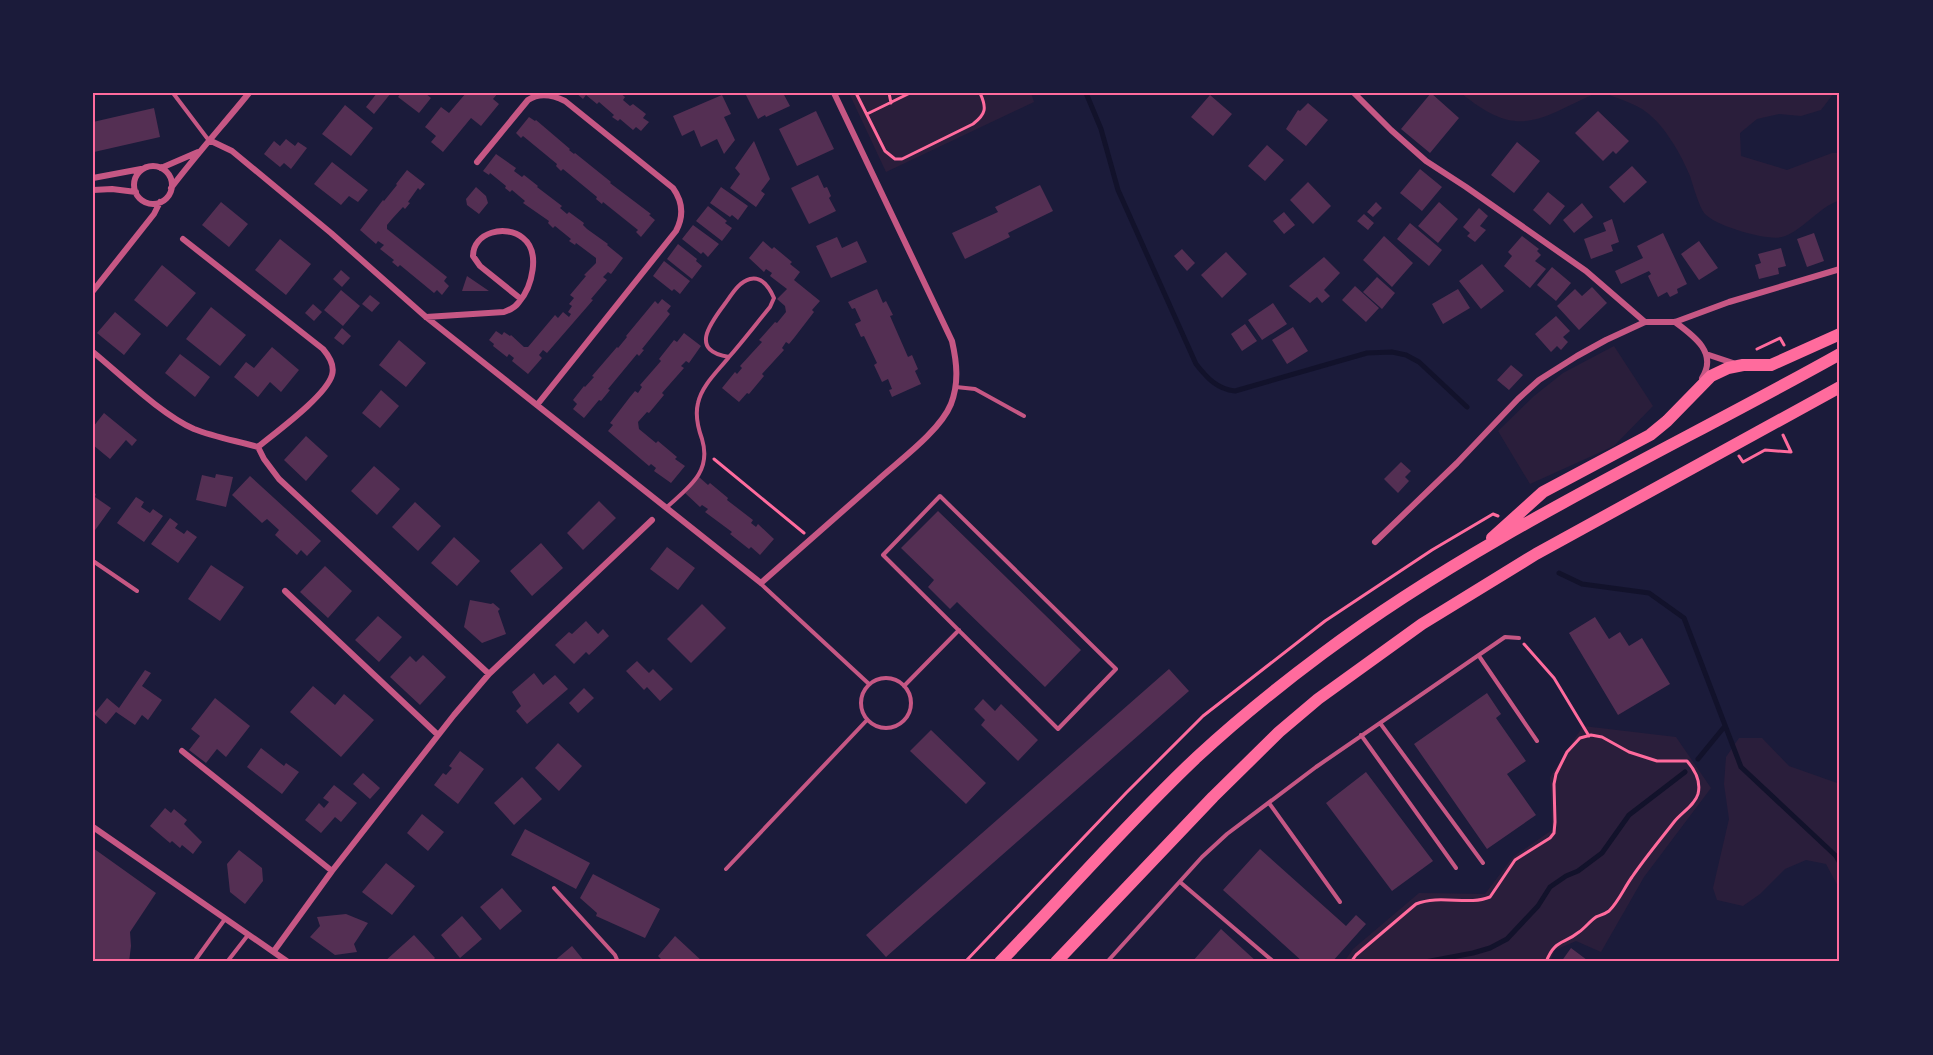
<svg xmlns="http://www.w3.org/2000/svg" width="1933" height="1055" font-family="Cabin,sans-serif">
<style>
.green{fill:#2a1e3b}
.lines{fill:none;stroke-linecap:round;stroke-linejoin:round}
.stream{stroke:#12122b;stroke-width:5}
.building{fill:#542f53}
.path{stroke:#ff6b9d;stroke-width:3}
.service{stroke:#c65784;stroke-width:4}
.minor{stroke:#c65784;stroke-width:6}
.trunk{stroke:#ff6b9d;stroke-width:12}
.neatline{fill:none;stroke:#ff6b9d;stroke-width:2}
</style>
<rect width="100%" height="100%" fill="#1b1b3a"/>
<path class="green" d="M849,93H1031L1034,102L886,172Z
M1461,93H1596C1537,120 1518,140 1461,93Z
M1604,93H1834L1821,110L1801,116L1779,114L1757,119L1740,133L1741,156L1787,170L1832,153H1840V200C1817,208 1803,231 1782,237C1767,241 1716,226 1705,214C1699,207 1693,185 1690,176C1681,154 1663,122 1642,109C1630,102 1617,98 1604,93Z
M1614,346L1653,406L1614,446L1530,484L1498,431L1534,396L1563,373Z
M1583,726L1676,737L1711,788L1644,877L1601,952L1576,941L1555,950L1550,962H1344L1353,949L1419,893L1485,894L1513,857L1552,830L1550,777Z
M1739,738H1762L1789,766L1840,784V890L1826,864L1806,860L1785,869L1760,894L1743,906L1717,900L1713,888L1729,819L1724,784L1726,757Z"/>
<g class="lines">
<path class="stream" d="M1086,93L1101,129L1118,190L1196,364C1207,378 1217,389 1235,391L1367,353L1392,352L1406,355L1419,362L1467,407
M1559,573L1582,584L1649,593L1684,618L1741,767L1836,856L1840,863
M1698,759L1725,726
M1425,962L1473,953L1490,948L1507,939L1538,906L1550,887L1566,876L1578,871L1602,853L1629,815L1685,772"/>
</g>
<path class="building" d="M377,93H391L374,114L366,107Z
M401,93H425L431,98L419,113L398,97Z
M466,93H498L493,99L499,104L481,126L471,118L443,152L431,142L436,136L425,127L441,107L449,113Z
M576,93H620L625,97L623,100L630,106L633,104L646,114L643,118L649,122L641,131L636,127L633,130L620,119L618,121L612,117L614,115L599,102L597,104L586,95L583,99Z
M750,93H783L790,106L766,117L765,115L758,119L746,95Z
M1431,93L1459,118L1430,153L1401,129Z
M722,95L731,114L724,117L735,140L724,154L717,139L701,147L694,130L682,136L673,116Z
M1210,95L1232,114L1213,136L1191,117Z
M1308,103L1328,120L1306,146L1286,129L1298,110L1300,111Z
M345,105L373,128L351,156L322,134Z
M154,108L160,137L94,152L93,122Z
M816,111L834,149L797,166L779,129Z
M1598,111L1629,141L1616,154L1613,151L1603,161L1575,133Z
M529,117L535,121L536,120L570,149L569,150L574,154L575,153L611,182L610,183L651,214L649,215L655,220L641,237L636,232L638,230L603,202L602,204L596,199L597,197L563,169L561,171L556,166L557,164L523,136L521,138L516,133Z
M286,139L295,146L298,142L307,148L291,169L284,163L280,167L264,154L274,141L280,146Z
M754,141L770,179L761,191L765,194L756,207L730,188L740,174L735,168Z
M1517,142L1540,161L1514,193L1491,175Z
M1267,145L1284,160L1265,181L1248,166Z
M496,154L516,168L514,171L522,177L524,175L538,186L537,187L562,206L560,208L567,214L569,212L584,223L583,225L587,229L608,244L607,245L623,258L611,274L608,272L603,277L607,280L591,299L593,300L547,353L543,350L539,355L542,358L528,374L512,361L514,358L509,354L507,357L493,346L494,344L489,340L496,331L502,335L504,332L510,336L511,335L524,347H528L555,315L558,318L563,312L569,317L571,314L568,312L572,306L569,304L574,298L570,295L586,276L584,275L596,263V258L576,243L575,245L569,241L571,239L555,226L553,228L548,223L549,221L523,203L525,201L512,190L510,192L505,188L506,186L490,173L489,175L483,171Z
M332,162L368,190L358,202L349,196L341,205L314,184Z
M1632,166L1647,182L1624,203L1609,187Z
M1420,169L1442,187L1422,211L1400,193Z
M407,170L425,184L420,190L418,188L408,202L410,203L405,209L403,207L392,219L387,225V229L447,277L444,281L449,286L442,295L437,290L434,293L400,265L398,267L392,262L394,260L380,249L384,245L378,241L376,244L360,230L383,200L384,201L397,185L396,184Z
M818,175L824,188L827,187L831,196L829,198L836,211L809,224L791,188Z
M1308,182L1331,206L1313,224L1290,200Z
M1040,185L1053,211L1008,233L1010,237L965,259L952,233L998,212L995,207Z
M476,187L486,196L488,203L479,214L467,205L466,199Z
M721,187L748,206L738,220L732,215L730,217L710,203Z
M1548,192L1565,206L1550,225L1533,210Z
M221,202L248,224L229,247L202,225Z
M1376,202L1382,208L1373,217L1367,212Z
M1439,202L1458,219L1438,243L1418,226Z
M1582,203L1593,217L1574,233L1563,220Z
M708,206L727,221L725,223L732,228L722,241L696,221Z
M1479,208L1488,216L1480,226L1486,230L1475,242L1467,236L1470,233L1463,227Z
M1284,212L1295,225L1284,234L1273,221Z
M1364,214L1374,223L1368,230L1357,221Z
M1612,219L1619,242L1611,245L1613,251L1591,259L1584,239L1606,231L1603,223Z
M1410,223L1442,250L1429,266L1397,239Z
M693,225L719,244L708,257L703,252L701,254L682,239Z
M1663,233L1687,284L1677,289L1678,293L1670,297L1667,292L1658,297L1648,276L1651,274L1649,271L1621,284L1615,271L1643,258L1637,246Z
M1814,233L1824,261L1807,267L1797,239Z
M1384,236L1413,263L1392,287L1363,260Z
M1522,236L1539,249L1537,251L1541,255L1535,261L1546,269L1530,288L1504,266L1512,256L1508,252Z
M837,237L842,248L857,241L867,262L831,278L816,246Z
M280,239L311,264L286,295L255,270Z
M763,241L772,249L774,247L792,262L790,264L800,272L794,280L820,301L812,310L814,312L794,338L789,344L786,342L782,348L784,350L762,374L764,376L749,394L747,393L739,402L722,388L735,372L737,374L742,368L740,366L762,342L759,340L775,322L777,323L786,312L785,306L777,299L787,289L770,276L772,273L766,269L764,272L749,258Z
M1699,241L1718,268L1699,280L1681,254Z
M678,244L697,259L696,261L702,266L692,279L667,259Z
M1781,248L1786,266L1778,268L1779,274L1759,279L1755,265L1761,263L1758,254Z
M1182,249L1195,263L1187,271L1174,256Z
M1226,252L1247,274L1222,298L1201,275Z
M1324,257L1340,273L1324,290L1330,296L1322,303L1317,297L1310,303L1289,286Z
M664,261L690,281L680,294L674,289L672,291L653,276Z
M1482,264L1504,291L1481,309L1459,281Z
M162,265L196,293L167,327L134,300Z
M1552,267L1571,283L1556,301L1537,285Z
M341,270L350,278L342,287L333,279Z
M467,276L489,291H462Z
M1377,277L1395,293L1382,309L1363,292Z
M1355,286L1379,308L1366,322L1342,300Z
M1592,287L1607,303L1579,330L1557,306L1575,289L1582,296Z
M877,289L883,303L886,301L893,315L890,316L908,357L912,355L918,369L915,371L921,384L892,397L889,390L892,389L888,379L882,382L874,365L877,363L864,336L861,337L855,324L861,321L855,308L852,309L848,302Z
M1458,289L1470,308L1443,324L1432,304Z
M341,290L360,306L343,326L324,310Z
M370,295L380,303L372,312L362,304Z
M662,299L671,306L667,311L670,314L642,349L644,350L639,356L637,354L608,389L610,390L601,401L599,400L584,418L573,409L577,404L573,400L584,386L585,387L594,377L592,376L617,347L618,348L627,337L626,336L655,301L658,304Z
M1273,303L1287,324L1262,340L1248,320Z
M313,304L322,312L314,321L305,313Z
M211,307L246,335L220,366L186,339Z
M115,312L141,334L124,355L97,333Z
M1556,316L1570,331L1563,337L1568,342L1561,350L1557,346L1551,352L1535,334Z
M1245,324L1257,341L1242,351L1231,334Z
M1293,327L1308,351L1287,364L1272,340Z
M342,328L351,336L343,345L334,338Z
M684,333L701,346L689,363L686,361L681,366L684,368L662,393L664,395L649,413L647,412L638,422L639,429L656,443L658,441L677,457L675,459L685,466L671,483L654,471L656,468L651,464L649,466L608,431L613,425L610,423L630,397L635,391L638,393L642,387L640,385L661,361L659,359L674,340L677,342Z
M399,340L426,363L406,387L379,365Z
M272,347L299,370L281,392L270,382L258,397L234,377L246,362L254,368Z
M180,354L210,377L195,397L165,373Z
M1511,365L1523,375L1509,390L1497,380Z
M381,390L399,406L380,428L362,413Z
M104,413L137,440L132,446L126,440L110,459L93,445V427Z
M306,436L328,456L306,481L284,460Z
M1401,462L1411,471L1405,477L1409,481L1398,493L1384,479Z
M374,466L400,489L377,515L351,491Z
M216,474L233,477L226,507L196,500L202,475L215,478Z
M250,476L321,541L307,556L301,550L297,555L275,535L279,530L267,519L262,523L232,495Z
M699,477L708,485L710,483L728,498L727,500L753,520L751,523L756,527L758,524L774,539L760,555L751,547L749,549L730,534L732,532L705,512L708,509L702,505L700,507L685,493Z
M93,492L96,494L95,497L111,508L93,533Z
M136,497L144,502L141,507L150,513L153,509L163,516L144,542L117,523Z
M599,501L616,518L583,550L567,533Z
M415,502L441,526L418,551L392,527Z
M938,511L1081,650L1045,687L957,602L950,609L928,587L934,580L901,548Z
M170,518L178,524L175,528L184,534L187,530L197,537L178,563L151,544Z
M454,537L480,561L457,586L431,563Z
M541,543L563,568L532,596L510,571Z
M667,547L695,568L678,590L650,569Z
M211,565L244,587L220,621L188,599Z
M325,566L352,591L328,618L300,592Z
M470,600L491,604L493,603L500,609L498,611L506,634L482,643L464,627Z
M702,604L726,628L691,663L667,639Z
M378,616L402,637L379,662L355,640Z
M1595,617L1609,639L1620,632L1629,646L1642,638L1670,684L1618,715L1569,633Z
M586,621L598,634L603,629L609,636L589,655L586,652L574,664L555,645L569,632L572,634Z
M423,655L446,677L420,705L390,677L410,656L416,662Z
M637,661L649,673L653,669L673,689L660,701L647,687L644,690L626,671Z
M1169,669L1189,691L886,957L866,935Z
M145,670L151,673L142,686L162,700L148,720L142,715L135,725L116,712L106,724L94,714L107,698L119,708Z
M534,673L543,685L555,675L568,689L527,724L516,711L521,706L512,692Z
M313,686L335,705L344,694L374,720L341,757L290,712Z
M584,688L594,698L578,713L569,703Z
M1487,693L1501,714L1496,718L1526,761L1507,774L1536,815L1487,849L1414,744Z
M215,698L250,726L226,757L217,749L206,763L189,750L200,736L191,729Z
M983,699L995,711L1001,704L1038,740L1018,761L981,725L985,720L974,709Z
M931,730L986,783L966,804L910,751Z
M558,743L582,766L559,791L535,768Z
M261,748L284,766L286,763L299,772L282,794L247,767Z
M460,751L484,769L458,804L434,785L443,773L446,775L452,768L449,766Z
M1366,772L1433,861L1392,891L1326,803Z
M363,773L380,788L370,799L353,784Z
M522,777L542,799L514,825L494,803Z
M334,785L357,803L341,822L335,817L321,833L305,820L319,803L324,808L329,802L323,798Z
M165,808L171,813L174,809L187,820L184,824L202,842L193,854L182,845L180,848L172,841L170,843L150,826Z
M422,814L444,832L428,851L407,833Z
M525,829L590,863L576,889L511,855Z
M93,848L156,893L130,932L131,946L129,962H93Z
M1260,849L1346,926L1356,915L1366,924L1332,962H1303L1223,890Z
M239,850L262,868L263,881L245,904L230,892L227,864Z
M386,863L415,886L392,915L362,892Z
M593,874L660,909L645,938L596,916L597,913L580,898Z
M502,888L522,911L500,930L480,907Z
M346,914L368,923L354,944L357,952L335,955L310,937L320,926L317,917Z
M462,916L482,939L460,958L441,935Z
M1221,929L1257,962H1192Z
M414,935L435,958L431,962H384Z
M675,936L703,962H664L658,956Z
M572,946L585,962H553Z
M1571,948L1587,960L1585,962H1561Z"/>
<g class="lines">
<path class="path" d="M856,93L885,151L895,159H902L973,124C986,114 987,108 980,93
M889,93L891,103
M867,114L910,93
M1757,349L1780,338L1784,345
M1783,435L1791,452
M1739,456L1743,462L1765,450L1791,452
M714,459L804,533
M1524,644L1554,678L1589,736
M965,962L1126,793L1203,716L1325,621L1432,550L1493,514L1498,516
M1351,962L1356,955L1416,904C1440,894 1468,906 1490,897L1515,860L1550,838L1554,833L1555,822L1554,784L1556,774L1567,752L1580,738L1591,735L1602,737L1629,752L1657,761H1687C1695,770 1701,782 1698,794C1695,805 1681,813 1674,822C1660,840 1645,858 1632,877C1624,888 1619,901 1609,911C1605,914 1601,915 1596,917C1590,921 1585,928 1579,932C1563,945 1555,939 1546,962"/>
<path class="service" d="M173,93L207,138L210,140
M956,387L975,389L1024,416
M940,496L1116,669L1058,729L883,555Z
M667,507C689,487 712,472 702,439C698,428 695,415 698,403C702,385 718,371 729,357C743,341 756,324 770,307L774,298C770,289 762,276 750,279C738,282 731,296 724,305C709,325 690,351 729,357
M93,561L137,591
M761,584L869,684
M1479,656L1537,741
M861 703a25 25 0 1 1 50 0a25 25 0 1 1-50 0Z
M904,686L959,630
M1380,723L1483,863
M1361,735L1456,868
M1269,803L1340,902
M726,869L867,720
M1180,882L1274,962
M554,888L615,955L618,962
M194,962L225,919
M227,962L248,935
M1107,962L1202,857L1227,834L1316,767L1505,637L1519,638"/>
<path class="minor" d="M1354,93L1391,130L1426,161L1466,187L1586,271L1645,322
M211,141L232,151L331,233L426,317L761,583C800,549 839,514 878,480C900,460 940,431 951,404C959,383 957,363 952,341L834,93
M477,162L528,100C540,92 553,95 565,101L673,188C683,202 684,216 676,231L537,405
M134 185a19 19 0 1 1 38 0a19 19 0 1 1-38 0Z
M161,168L198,152
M93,178L141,169
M171,188C196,155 223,125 249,93
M93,190L112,189L136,192
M183,239L323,349C329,356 335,365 332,375C326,396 276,432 258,447
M93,291L154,214L160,202
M426,317L504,312C510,310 515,308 519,302C532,287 541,252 523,238C506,224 473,232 473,256L480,266L521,299
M1675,322C1694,336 1718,353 1702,378
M93,352C121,375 162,415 194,429C214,437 237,441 258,447L264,459L279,479L489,674
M1706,354L1733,363
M1375,542L1457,463L1518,399L1539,380L1577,356L1606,340L1645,322H1675L1729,302L1840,269
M285,591L438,735
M182,751L332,871
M93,827L288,962
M274,951L332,871L454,715L489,674L652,520"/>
<path class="trunk" d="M1492,538L1543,492L1650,435L1667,421L1711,376L1728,368L1743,365H1771L1840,334
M1000,962C1066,894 1128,822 1197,757C1236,721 1279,686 1322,654C1481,535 1667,451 1840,354
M1056,962L1213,797L1279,732L1318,699L1422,624L1536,554L1840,387"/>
</g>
<rect width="1933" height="1055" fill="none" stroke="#1b1b3a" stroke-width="189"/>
<rect x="94" y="94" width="1744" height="866" class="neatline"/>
</svg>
